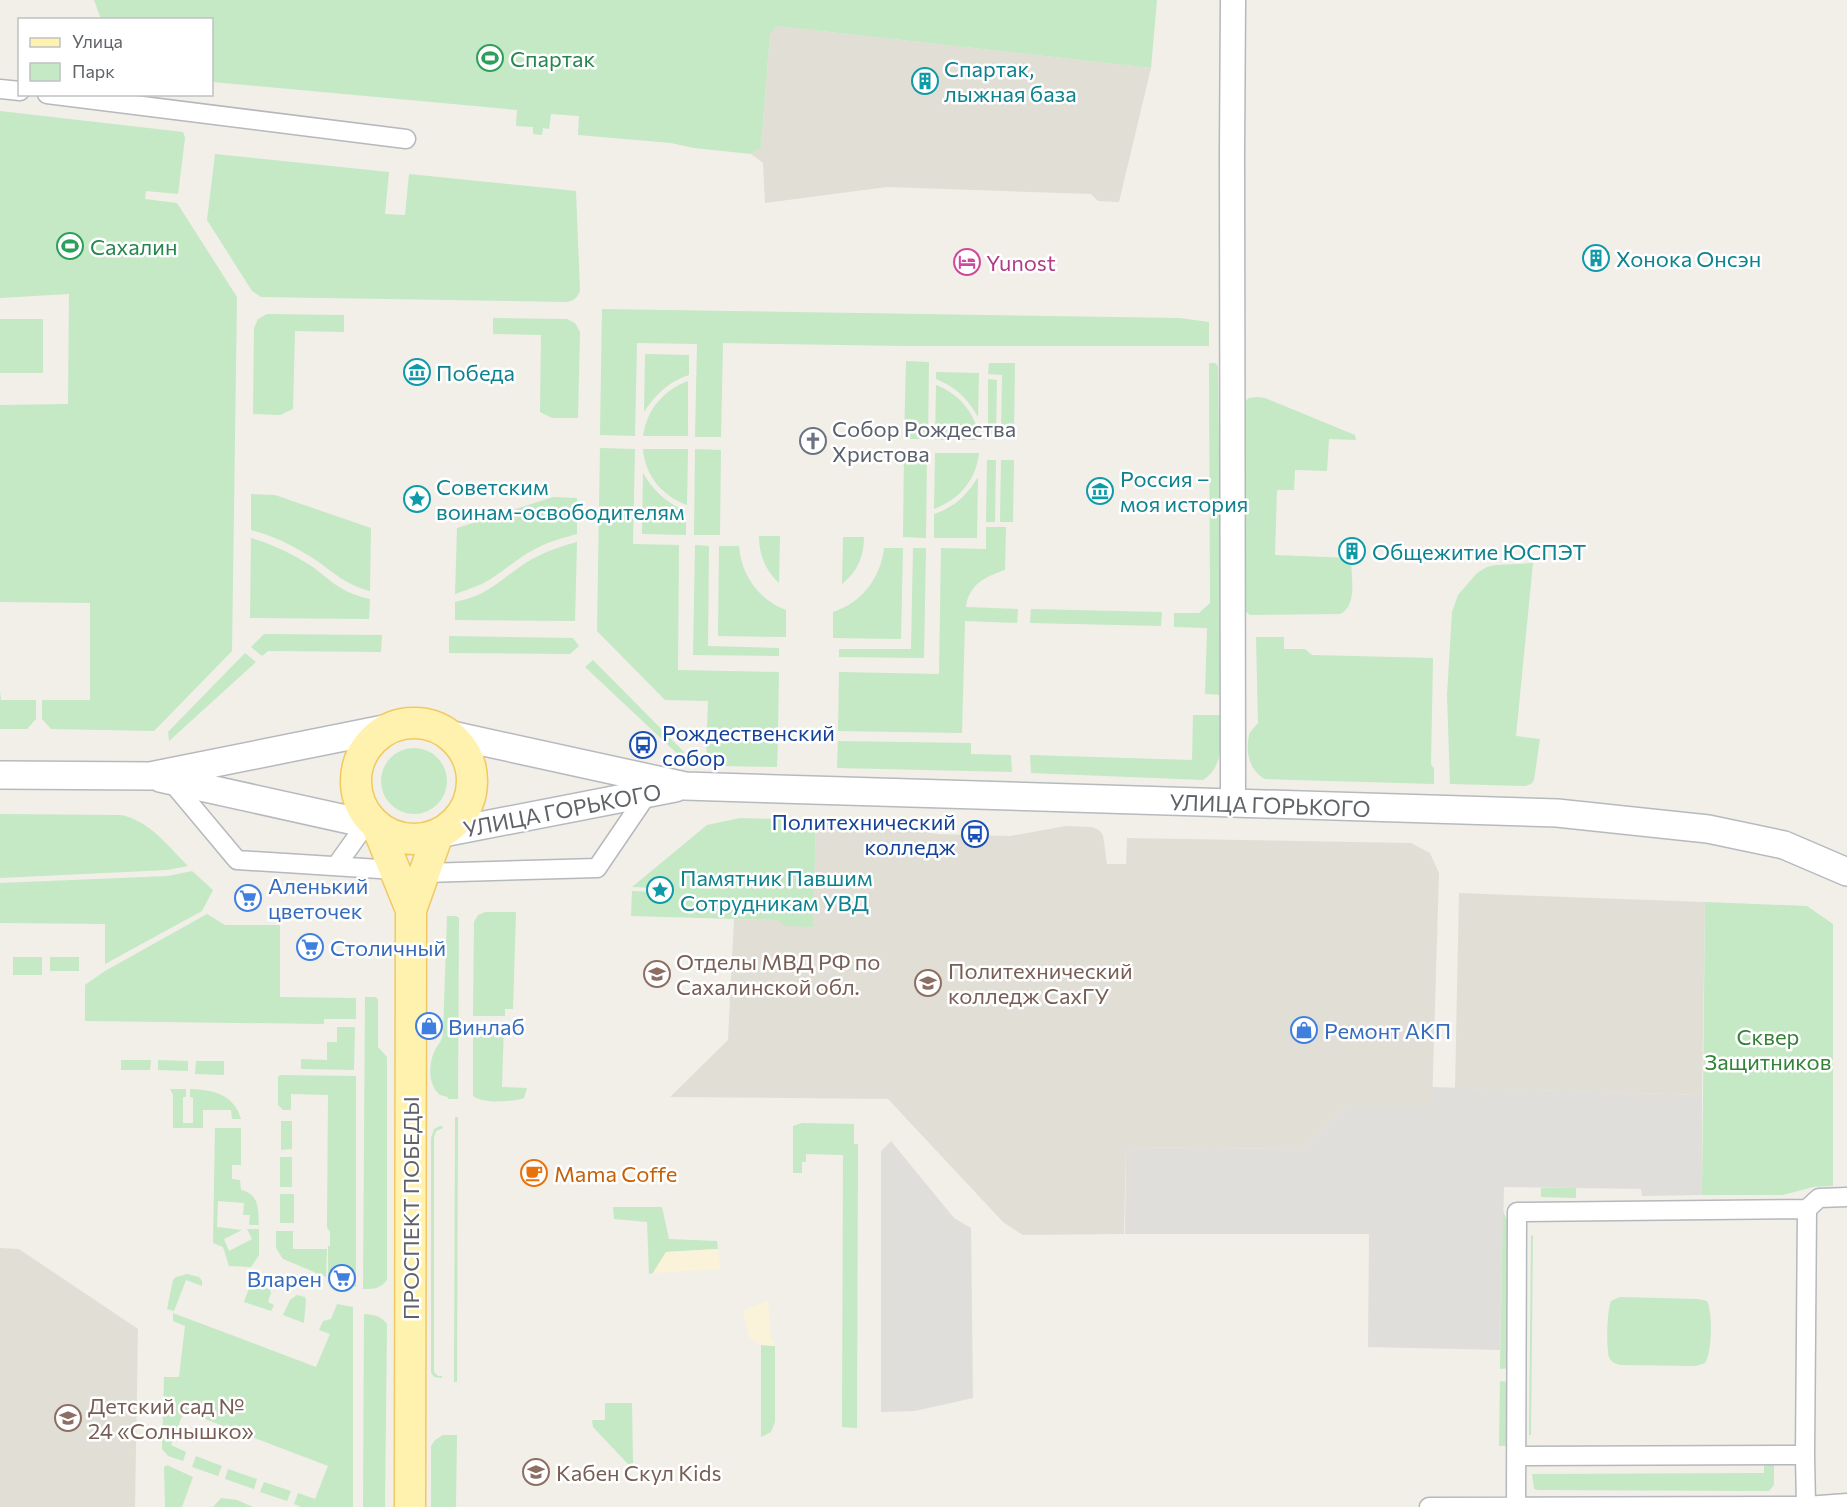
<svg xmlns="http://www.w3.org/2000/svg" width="1847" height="1507" font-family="Commissioner,sans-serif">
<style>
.industrial{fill:#e0deda}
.education{fill:#e1ded6}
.green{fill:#c5e8c5}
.sand{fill:#fbf3d9}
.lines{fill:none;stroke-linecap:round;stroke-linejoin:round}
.minor-casing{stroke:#b5b8bc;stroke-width:21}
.tertiary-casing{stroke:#b5b8bc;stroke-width:27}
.secondary-casing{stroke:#b6babf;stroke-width:30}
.primary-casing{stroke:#f2c960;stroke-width:33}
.minor{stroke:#fff;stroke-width:18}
.tertiary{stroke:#fff;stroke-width:24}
.secondary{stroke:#fff;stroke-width:27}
.primary{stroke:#fff2af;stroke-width:30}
.labels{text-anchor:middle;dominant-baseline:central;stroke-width:5;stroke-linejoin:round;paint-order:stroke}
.leisure-label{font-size:22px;fill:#27864d;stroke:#fff;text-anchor:start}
.culture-label{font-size:22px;fill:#0d838f;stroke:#fff;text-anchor:start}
.hotel-label{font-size:22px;fill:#b23c85;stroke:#fff;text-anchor:start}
.worship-label{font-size:22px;fill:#5b616d;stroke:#fff;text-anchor:start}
.transit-label{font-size:22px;fill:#164399;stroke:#fff;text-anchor:start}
.street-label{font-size:22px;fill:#5f6368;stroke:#fff}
.shop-label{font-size:22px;fill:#366cbe;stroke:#fff;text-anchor:start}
.education-label{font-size:22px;fill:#785e54;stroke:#fff;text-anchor:start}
.park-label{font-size:22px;fill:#348238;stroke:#fff}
.food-label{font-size:22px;fill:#c56008;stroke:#fff;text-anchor:start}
</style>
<rect width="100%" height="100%" fill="#f1efe8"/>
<path class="industrial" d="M1432,1087L1702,1095V1195L1642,1196L1641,1189L1504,1187L1500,1350L1368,1347L1369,1234H1125L1126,1147L1303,1149L1346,1106H1431Z
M891,1141L954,1218L971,1228L973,1398L915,1411L881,1412V1151Z"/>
<path class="education" d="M777,26L1151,68L1119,202L1098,201L1091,194L887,187L765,203L763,163L751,154L761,148L770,34Z
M816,820L884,822L936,834L1010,836L1066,826L1092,827L1099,830L1103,835L1107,864H1126L1127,838L1411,843L1430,853L1439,873L1432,1106H1346L1303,1149L1126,1147L1124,1234L1023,1235L1003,1222L888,1099L670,1097L728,1040L734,919L778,920L787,926H813Z
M1459,893L1705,902L1702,1095L1455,1088Z
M0,1248L19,1249L138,1329L135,1507H0Z"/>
<path class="green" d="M94,0H1157L1151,68L777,26L770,34L761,148L751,154L694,148L671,143L578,135L579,116L551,114L549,129L543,128L542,135L533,134V127L516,126L517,110L212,82V20L101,19Z
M0,111L183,132L185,138L178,194L146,191L145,199L177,203L237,297L232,651L154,731L51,729L42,719V700H90V603L0,602V405L68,404L69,294L0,298Z
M215,154L389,172L385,214L405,215L409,174L576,191L580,291C577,298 574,301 566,302L261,297L252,291L207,220Z
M602,309L1179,318L1209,322V346H906L723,343L721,437H695L697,344L637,343L635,436L600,435Z
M267,314L344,315V332L295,331L293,409L280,415L253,414L254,328L258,319Z
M493,318L567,319L575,323L580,332L578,418H552L540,412L541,335L493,334Z
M0,319H43V373H0Z
M645,354L689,355V375C668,382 656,394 644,412Z
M906,361L929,362L928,439H904Z
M989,363H1015L1014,434H1001L1002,375L988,374Z
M1209,363H1215L1218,366L1222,695L1205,694L1207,628L1174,627V613H1199L1210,603Z
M936,372L979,373L978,417C968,399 956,387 936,379Z
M988,379L997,380L996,434H988Z
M688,381V436H643C647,409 664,390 688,381Z
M936,385C960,394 977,415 979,440H935Z
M1257,397L1265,398L1355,435L1356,440L1329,439L1327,471L1295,470L1294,490H1277L1275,555L1351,558C1351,575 1358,606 1340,614L1250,615L1245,611L1243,403L1249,398Z
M600,448L635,449L633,544L679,545L678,670L779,672L778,730L707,729L708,701L665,700L597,631Z
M643,449H688L687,505C662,496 645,475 643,449Z
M695,449L721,450L720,535H694Z
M904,452H927L926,538L903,537Z
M935,453H979C976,480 959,500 934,509Z
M987,460H996L995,522H986Z
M1001,460H1014L1013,522H1000Z
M643,473C654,491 666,503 686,511V535L642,534Z
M978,477L977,538H934V514C955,507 967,495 978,477Z
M251,494L275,495L371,528L370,591C344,584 335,573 314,559C294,546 274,536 251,530Z
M553,497L577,498V534C563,538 550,541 537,548C522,555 511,565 498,574C485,584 470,589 455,594L457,528Z
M986,527H1006L1005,570C985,577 969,584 966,607L1018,609L1017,623L965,621L962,733L838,731L839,672L939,674L941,548L986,549Z
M759,536H780L779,583C765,570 759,554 759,536Z
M843,537H864C864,557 857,572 842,584Z
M251,538C272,544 291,553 310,565C333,582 340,592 370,599L369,619L250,618Z
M577,542L575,621L455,620V602C463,600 471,598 478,595C493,588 504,578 517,569C535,555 555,548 577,542Z
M695,545L709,546L708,646L779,648V656L693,655Z
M719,546H739C741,575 759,600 786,610V637L718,636Z
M884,548H903L901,639L833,638V612C862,603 881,577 884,548Z
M913,548H926L924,658L839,657V649H911Z
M1533,563L1516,736L1540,739L1534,780L1531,784L1525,786L1450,784L1447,695L1452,612L1458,595L1477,573L1487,567L1496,565Z
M1031,609L1162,612L1161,626L1030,623Z
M264,634L382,635L381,652L268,651L262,656L251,647Z
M449,636L573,638L579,646L570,654L449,653Z
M1256,637H1284V649H1305L1312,655L1433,658L1431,764L1434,769V784L1265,779C1250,771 1245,753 1249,735C1250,731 1255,727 1258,723Z
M245,653L256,662L169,741L168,732Z
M593,660L684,752V760L585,667Z
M0,691L1,700H36V719L27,729H0Z
M1193,715H1222C1221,738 1225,766 1203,780L1031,773L1030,755L1192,760Z
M707,739L778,741L777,767L717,766L706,763Z
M838,741L971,743V754L1011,755L1012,772L837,768Z
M381 781a33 33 0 1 1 66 0a33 33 0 1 1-66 0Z
M0,814L121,815C150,821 168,846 188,866L167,870L0,878Z
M740,818L816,820L813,927L786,926L777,920L631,916L632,891L653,892L654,896H667V885H654V888L632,887L707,825Z
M192,871L213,890L202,911L105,964V924L0,923V883L168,876Z
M1705,902L1807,906L1833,924V1186L1813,1187L1783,1195H1702Z
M485,912H516L513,1009H505V1016H473L474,922L478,915Z
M207,914L225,925H280V997L356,998V1019H324V1024L85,1021V985L105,971Z
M447,916H456L459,918L458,1099H448V1097L440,1095C428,1085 428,1064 435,1050C439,1043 442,1041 443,1033Z
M13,957H42V975H13Z
M50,957H79V971H50Z
M365,997H376L378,1000V1047L387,1057V1280C380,1289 374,1289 363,1289Z
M473,1024H504L502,1087L527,1088L524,1098C512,1102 484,1104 473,1096Z
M337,1027H355L354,1070L301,1069V1059L327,1060V1042H337Z
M121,1060H151L150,1070H121Z
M158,1060L188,1061V1071L158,1070Z
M196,1061H224V1075L195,1074Z
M280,1075L356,1076V1287L328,1278V1246H330V1232L327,1227L328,1095L291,1094V1110H283L278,1105V1077Z
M170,1089H186V1097H183V1123H193V1098L190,1097V1089C213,1090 234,1094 241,1119H232L231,1110H203V1128H173V1095Z
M455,1117H458L457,1382H454Z
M281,1121H292V1149L281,1150Z
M802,1123L854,1124V1144H858L857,1428L842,1427L843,1155L806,1154V1162H802V1173H793V1126Z
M440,1126H442L443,1128L436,1131L434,1138V1372L438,1376H442V1378L434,1377L431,1372V1138L434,1129Z
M215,1128H241V1165H232V1179L240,1180L241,1190C259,1194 258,1208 259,1225H249L250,1215H243L244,1203L218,1201L217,1227L242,1230L224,1239L229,1251L252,1239L247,1229H259V1255L251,1267L229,1266L223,1247L213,1243Z
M280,1157H292V1187H280Z
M1541,1188H1576V1198L1541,1197Z
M280,1194H294V1223H280Z
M613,1207H662L669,1239L717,1241L718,1249L666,1252L653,1273L649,1274L647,1222L614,1219Z
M1503,1211L1511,1229L1509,1368L1500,1369Z
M276,1231H293V1249H327L326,1277L283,1259L276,1248Z
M1533,1235L1531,1435H1529L1531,1236Z
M187,1274L199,1277L202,1281V1286L186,1280L174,1311L167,1309L173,1280L176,1277Z
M252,1286L270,1289L271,1293L268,1302L274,1305L271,1311L244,1302L249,1288Z
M297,1295L305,1297L306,1300L304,1323L283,1315L290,1300Z
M1620,1297L1698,1299L1707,1301C1713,1313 1712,1353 1705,1363L1696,1366L1621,1365C1615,1364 1611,1362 1609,1357C1606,1346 1607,1311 1611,1301Z
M337,1304L353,1307V1507H301L294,1504L298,1493L315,1499L328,1466L184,1411L171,1445L186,1452L183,1461L168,1456L162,1449L164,1377H179L185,1326L173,1321V1313L316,1367L330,1334L319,1330L323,1321L331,1319Z
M364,1314C374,1315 380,1315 387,1324L385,1507H363Z
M761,1345L775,1346V1422L771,1432L761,1437Z
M1500,1381L1508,1382L1506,1446H1499Z
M605,1403H632L633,1463L631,1465L628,1464L593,1427L592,1420H605Z
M443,1435H457L456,1507H431V1446L435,1440Z
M196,1456L222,1466L218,1476L192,1467Z
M1764,1459H1774V1485L1769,1491L1538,1490L1534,1489L1532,1474L1764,1473Z
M167,1465L193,1477L182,1507H165L164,1467Z
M228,1469L257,1479L254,1489L225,1479Z
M264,1482L291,1491L287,1501L260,1492Z
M221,1498L237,1500L253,1507H213Z"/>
<path class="sand" d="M718,1249L720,1269L653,1273L666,1252Z
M768,1301L771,1337L775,1346L761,1345L749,1337L743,1311Z"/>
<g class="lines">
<defs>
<path id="minor" d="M0,89L20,91
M47,94L406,139
M170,780L237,860L395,870
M336,866L366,824
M424,873L597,868L648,793
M1805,1455L1806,1506
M1516,1456L1805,1455L1807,1209
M1516,1506L1517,1212L1807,1209L1819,1198L1847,1197
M1429,1507L1806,1506L1847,1503"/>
<path id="tertiary" d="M1233,803L1232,152L1233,0"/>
<path id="secondary" d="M447,734L685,786L1557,813L1708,829L1784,845L1847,872
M0,775L150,776L394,727
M160,778L377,826
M438,834L675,788"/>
<path id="primary" d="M356 781a58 58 0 1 1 116 0a58 58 0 1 1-116 0Z
M377,826L411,910
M410,1507L411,910L438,834"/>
</defs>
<use href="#minor" class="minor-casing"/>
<use href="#tertiary" class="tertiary-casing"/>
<use href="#secondary" class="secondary-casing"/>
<use href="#primary" class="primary-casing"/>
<use href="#minor" class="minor"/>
<use href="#tertiary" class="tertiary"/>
<use href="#secondary" class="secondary"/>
<use href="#primary" class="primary"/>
</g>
<defs>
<symbol id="stadium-ring" viewBox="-11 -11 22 22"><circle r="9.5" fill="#fff" stroke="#2e9e5b" stroke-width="1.5"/><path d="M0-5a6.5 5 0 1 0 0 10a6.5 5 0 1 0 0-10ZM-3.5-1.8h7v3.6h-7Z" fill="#2e9e5b"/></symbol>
<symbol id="building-ring" viewBox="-11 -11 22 22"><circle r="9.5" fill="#fff" stroke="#0f9aa8" stroke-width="1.5"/><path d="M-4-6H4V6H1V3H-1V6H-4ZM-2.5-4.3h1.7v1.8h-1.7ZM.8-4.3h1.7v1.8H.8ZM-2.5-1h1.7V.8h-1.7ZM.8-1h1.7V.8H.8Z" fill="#0f9aa8"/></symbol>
<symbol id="hotel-ring" viewBox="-11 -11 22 22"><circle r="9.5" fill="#fff" stroke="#d1479c" stroke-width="1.5"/><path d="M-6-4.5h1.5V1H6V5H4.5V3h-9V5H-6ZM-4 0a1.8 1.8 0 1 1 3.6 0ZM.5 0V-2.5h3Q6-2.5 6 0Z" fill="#d1479c"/></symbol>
<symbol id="museum-ring" viewBox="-11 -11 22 22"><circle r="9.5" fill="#fff" stroke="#0f9aa8" stroke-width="1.5"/><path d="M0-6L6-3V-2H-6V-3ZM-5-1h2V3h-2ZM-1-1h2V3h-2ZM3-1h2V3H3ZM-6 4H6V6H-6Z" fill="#0f9aa8"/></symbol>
<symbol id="church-ring" viewBox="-11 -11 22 22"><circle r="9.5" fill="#fff" stroke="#6b7280" stroke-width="1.5"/><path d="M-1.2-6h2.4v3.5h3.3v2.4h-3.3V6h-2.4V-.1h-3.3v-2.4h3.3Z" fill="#6b7280"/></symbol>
<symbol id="sight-ring" viewBox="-11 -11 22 22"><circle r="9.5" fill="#fff" stroke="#0f9aa8" stroke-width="1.5"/><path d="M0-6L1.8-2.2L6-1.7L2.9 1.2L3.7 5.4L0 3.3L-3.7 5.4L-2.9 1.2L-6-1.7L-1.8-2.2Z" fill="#0f9aa8"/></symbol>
<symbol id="bus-ring" viewBox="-11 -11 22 22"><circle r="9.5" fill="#fff" stroke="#1a4fb4" stroke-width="1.5"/><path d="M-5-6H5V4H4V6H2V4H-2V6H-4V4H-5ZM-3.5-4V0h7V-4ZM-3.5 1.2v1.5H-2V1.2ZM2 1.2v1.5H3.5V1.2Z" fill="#1a4fb4"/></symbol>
<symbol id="supermarket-ring" viewBox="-11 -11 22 22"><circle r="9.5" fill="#fff" stroke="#3f7fe0" stroke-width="1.5"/><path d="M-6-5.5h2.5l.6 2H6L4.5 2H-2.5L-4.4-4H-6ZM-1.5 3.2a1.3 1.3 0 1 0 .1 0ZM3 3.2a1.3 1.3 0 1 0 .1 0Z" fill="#3f7fe0"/></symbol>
<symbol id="university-ring" viewBox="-11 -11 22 22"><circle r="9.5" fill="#fff" stroke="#8d6e63" stroke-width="1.5"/><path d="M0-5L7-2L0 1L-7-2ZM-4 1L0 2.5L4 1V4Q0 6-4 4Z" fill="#8d6e63"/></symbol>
<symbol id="shop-ring" viewBox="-11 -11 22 22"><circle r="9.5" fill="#fff" stroke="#3f7fe0" stroke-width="1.5"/><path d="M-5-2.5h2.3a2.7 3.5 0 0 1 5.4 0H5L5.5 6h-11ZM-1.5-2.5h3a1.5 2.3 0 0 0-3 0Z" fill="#3f7fe0"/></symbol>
<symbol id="cafe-ring" viewBox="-11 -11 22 22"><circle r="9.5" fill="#fff" stroke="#e8710a" stroke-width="1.5"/><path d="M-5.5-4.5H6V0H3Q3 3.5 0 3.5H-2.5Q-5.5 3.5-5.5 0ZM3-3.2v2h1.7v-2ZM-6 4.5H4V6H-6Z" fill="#e8710a"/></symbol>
<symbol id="school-ring" viewBox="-11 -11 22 22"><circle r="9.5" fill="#fff" stroke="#8d6e63" stroke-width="1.5"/><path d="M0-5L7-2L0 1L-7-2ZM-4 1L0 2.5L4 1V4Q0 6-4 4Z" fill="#8d6e63"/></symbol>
</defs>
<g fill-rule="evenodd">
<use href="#stadium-ring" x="475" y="43" width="30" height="30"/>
<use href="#building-ring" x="910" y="66" width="30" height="30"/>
<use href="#stadium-ring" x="55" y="231" width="30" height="30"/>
<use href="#building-ring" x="1581" y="243" width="30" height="30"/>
<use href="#hotel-ring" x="952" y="247" width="30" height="30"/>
<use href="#museum-ring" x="402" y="357" width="30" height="30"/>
<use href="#church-ring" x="798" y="426" width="30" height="30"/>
<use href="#museum-ring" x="1085" y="476" width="30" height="30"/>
<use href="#sight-ring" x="402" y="484" width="30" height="30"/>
<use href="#building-ring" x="1337" y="536" width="30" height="30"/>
<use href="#bus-ring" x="628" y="730" width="30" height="30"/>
<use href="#bus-ring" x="960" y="819" width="30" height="30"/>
<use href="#sight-ring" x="645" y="875" width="30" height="30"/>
<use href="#supermarket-ring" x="233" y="883" width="30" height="30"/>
<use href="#supermarket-ring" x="295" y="932" width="30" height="30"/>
<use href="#university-ring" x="642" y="959" width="30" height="30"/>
<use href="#university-ring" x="913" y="968" width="30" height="30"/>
<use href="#shop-ring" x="414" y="1011" width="30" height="30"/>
<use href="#shop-ring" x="1289" y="1015" width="30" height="30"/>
<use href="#cafe-ring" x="519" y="1158" width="30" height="30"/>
<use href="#supermarket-ring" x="327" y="1263" width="30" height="30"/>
<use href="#school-ring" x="53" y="1403" width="30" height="30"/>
<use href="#school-ring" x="521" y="1457" width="30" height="30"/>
</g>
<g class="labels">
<g class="leisure-label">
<text x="510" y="58">Спартак</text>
<text x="90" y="246">Сахалин</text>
</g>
<g class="culture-label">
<text x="944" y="68">Спартак,<tspan x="944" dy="25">лыжная база</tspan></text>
<text x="1616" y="258">Хонока Онсэн</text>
<text x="436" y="372">Победа</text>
<text x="1120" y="478">Россия –<tspan x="1120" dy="25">моя история</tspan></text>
<text x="436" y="486">Советским<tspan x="436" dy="25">воинам-освободителям</tspan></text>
<text x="1372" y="551">Общежитие ЮСПЭТ</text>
<text x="680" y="877">Памятник Павшим<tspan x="680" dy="25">Сотрудникам УВД</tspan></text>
</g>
<g class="hotel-label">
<text x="986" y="262">Yunost</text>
</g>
<g class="worship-label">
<text x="832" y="428">Собор Рождества<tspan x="832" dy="25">Христова</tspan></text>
</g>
<g class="transit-label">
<text x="662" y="732">Рождественский<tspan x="662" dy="25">собор</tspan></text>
<text x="956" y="821" text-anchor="end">Политехнический<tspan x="956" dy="25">колледж</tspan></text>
</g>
<g class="street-label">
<text transform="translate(1270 805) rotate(2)">УЛИЦА ГОРЬКОГО</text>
<text transform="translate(562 810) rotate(-11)">УЛИЦА ГОРЬКОГО</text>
<text transform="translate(410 1208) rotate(-90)">ПРОСПЕКТ ПОБЕДЫ</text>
</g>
<g class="shop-label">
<text x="268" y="885">Аленький<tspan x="268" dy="25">цветочек</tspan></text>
<text x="330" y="947">Столичный</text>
<text x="448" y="1026">Винлаб</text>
<text x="1324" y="1030">Ремонт АКП</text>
<text x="322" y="1278" text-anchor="end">Вларен</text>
</g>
<g class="education-label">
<text x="676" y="961">Отделы МВД РФ по<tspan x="676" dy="25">Сахалинской обл.</tspan></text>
<text x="948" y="970">Политехнический<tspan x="948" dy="25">колледж СахГУ</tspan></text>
<text x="88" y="1405">Детский сад №<tspan x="88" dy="25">24 «Солнышко»</tspan></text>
<text x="556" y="1472">Кабен Скул Kids</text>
</g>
<g class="park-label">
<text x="1768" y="1036">Сквер<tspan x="1768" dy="25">Защитников</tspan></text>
</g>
<g class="food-label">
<text x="554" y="1173">Mama Coffe</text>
</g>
</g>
<rect x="18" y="18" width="195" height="78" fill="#ffffff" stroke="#bfc1c3" stroke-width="1.5"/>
<rect x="30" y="38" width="30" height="9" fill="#fff2af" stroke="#bfc1c3" stroke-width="1.5"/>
<text x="72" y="48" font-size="18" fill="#5f6368">Улица</text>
<rect x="30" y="63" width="30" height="18" fill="#c5e8c5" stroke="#bfc1c3" stroke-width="1.5"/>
<text x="72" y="78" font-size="18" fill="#5f6368">Парк</text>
</svg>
